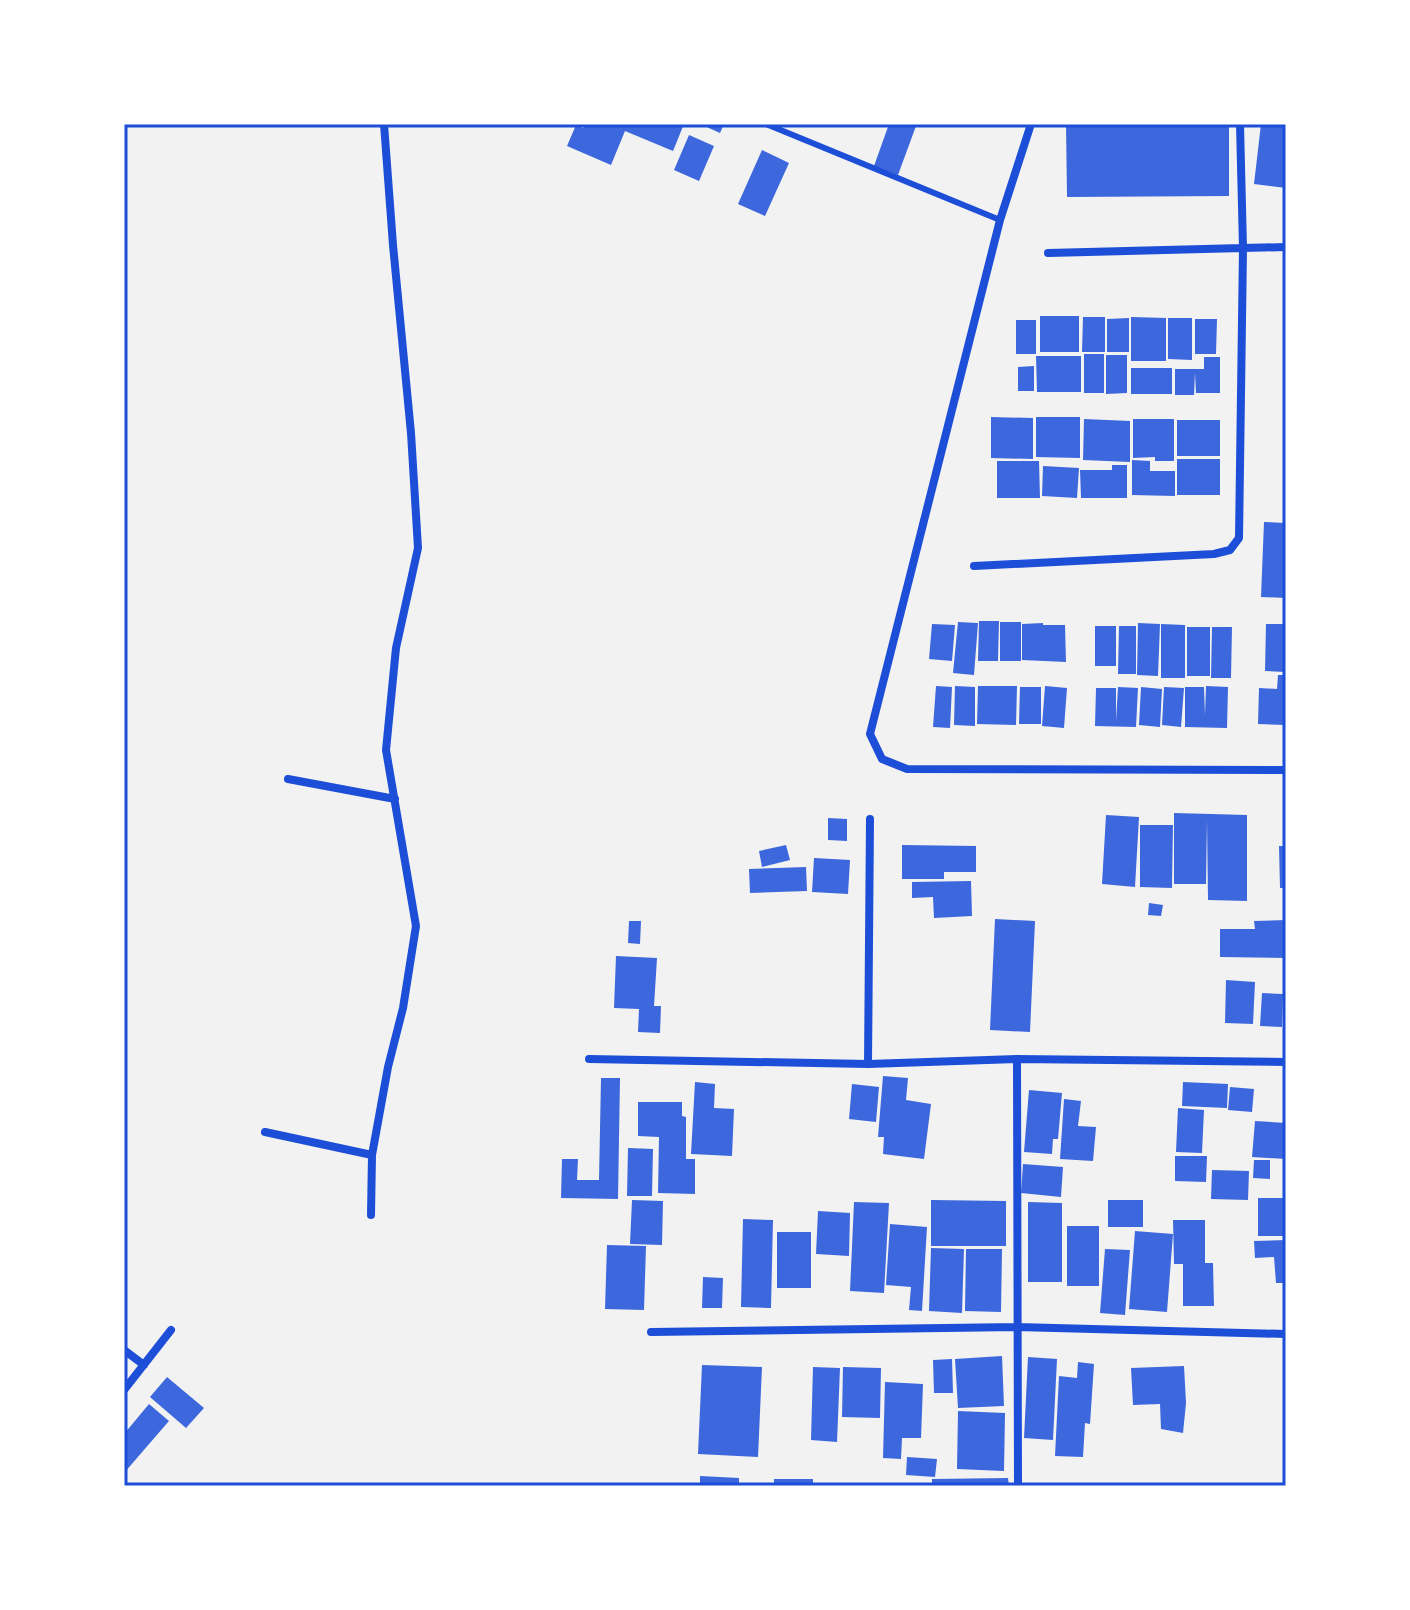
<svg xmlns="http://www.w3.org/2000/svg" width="1410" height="1610" font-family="Roboto,sans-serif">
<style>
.building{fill:#3d67dc}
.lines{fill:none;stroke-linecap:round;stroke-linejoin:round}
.service{stroke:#1d4ed8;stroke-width:6}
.minor{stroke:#1d4ed8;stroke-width:8}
.neatline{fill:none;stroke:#1d4ed8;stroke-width:3}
</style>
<rect width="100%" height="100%" fill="#f2f2f2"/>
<path class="building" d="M585,124H684L673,151L625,131L611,165L567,146L576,125L583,128Z
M700,124H724L720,133Z
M889,124H910L916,126L898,175L874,166Z
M1066,124H1229V196L1067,197Z
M1261,124H1286V188L1254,184Z
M689,135L714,146L699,181L674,170Z
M762,150L789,163L765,216L738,204Z
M1040,316H1079V352H1040Z
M1083,317H1105V352H1082Z
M1131,317L1166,318V361H1131Z
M1129,318V352H1107V319Z
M1168,318H1192V360L1168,359Z
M1195,319H1217L1216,354H1195Z
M1016,320H1036V354H1016Z
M1084,354H1104V393H1084Z
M1106,355H1127V393L1106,394Z
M1036,356H1081V392H1037Z
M1204,357H1220V393H1196L1195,373L1194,395H1175V369H1204Z
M1034,366V391H1018V367Z
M1131,368H1172V394H1131Z
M991,417L1033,418V459L991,458Z
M1036,417H1080V458L1036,457Z
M1084,419L1130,421V462L1083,460Z
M1133,419H1174V461H1155V457L1133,458Z
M1177,420H1220V456H1177Z
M1177,459H1220V495H1177Z
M1132,460L1150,461V471H1175V496L1132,495Z
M997,461H1039L1040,498H997Z
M1112,465H1127V498H1081L1080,470H1112Z
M1043,466L1079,468L1077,498L1042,496Z
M1264,522L1286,523V598L1261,597Z
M979,621H999L998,661H978Z
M958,622L978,623L974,675L953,673Z
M1000,622H1021V661H1000Z
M1043,623V625H1065L1066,662L1022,660V624Z
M1138,623L1160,624L1158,676L1137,675Z
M932,624L955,625L952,661L929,659Z
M1161,624L1185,625V678H1161Z
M1266,624H1286L1285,672L1265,671Z
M1095,626H1116V666H1095Z
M1119,626H1136V674H1118Z
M1187,627H1210V676H1187Z
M1212,627H1232L1231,678H1211Z
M1278,675H1286V725L1258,724L1259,688L1277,689Z
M936,686L952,687L950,728L933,727Z
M955,686L975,687V726L954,725Z
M978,686H1017L1016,725L977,724Z
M1045,686L1067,688L1064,728L1042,726Z
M1206,686L1228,687L1227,728L1185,727V687H1204L1205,715Z
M1020,687H1041V724H1019Z
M1118,687L1138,688L1136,727L1095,726L1096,688H1116V721Z
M1141,687L1162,689L1160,727L1139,725Z
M1164,687L1184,688L1181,727L1162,725Z
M1174,813L1247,815V901L1208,900L1207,820L1206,884H1174Z
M1106,815L1139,817L1135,887L1102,884Z
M828,818L847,819V841L828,840Z
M1140,825H1173L1172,888L1140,887Z
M786,845L790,860L762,867L759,851Z
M902,845L976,846V872H944V879H902Z
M1279,846H1286V888H1280Z
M814,858L850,860L848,894L812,892Z
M806,867L807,891L750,893L749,869Z
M971,881L972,916L934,918L933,897L912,898V882Z
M1149,903L1163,905L1161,916L1148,915Z
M995,919L1035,921L1030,1032L990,1030Z
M1286,920V958L1220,957V929H1255L1254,921Z
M629,921H641L640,944L628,943Z
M616,956L657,958L654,1006H661L660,1033L638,1032L639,1009L614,1008Z
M1226,980L1255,982L1253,1024L1225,1023Z
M1262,993L1283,994L1282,1027L1260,1026Z
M883,1076L908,1078L906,1100L931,1104L924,1159L883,1154L884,1137H878Z
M601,1078H620L618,1199L561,1198L562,1159H578L577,1180H599Z
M695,1082L715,1084L714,1108L734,1109L732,1156L691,1154Z
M1183,1082L1228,1084L1227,1108L1182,1106Z
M852,1084L879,1087L876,1122L849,1119Z
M1230,1087L1254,1089L1252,1112L1228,1110Z
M1029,1090L1062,1093L1058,1139H1053L1052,1154L1024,1152Z
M1064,1099L1081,1101L1078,1126L1096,1127L1093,1161L1060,1159Z
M638,1102H682V1116L686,1117V1159H695V1194L658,1193L659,1137L638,1136Z
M1178,1108L1204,1110L1202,1153L1176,1152Z
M1255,1121L1286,1123V1159L1252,1157Z
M628,1148L653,1149L652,1196H627Z
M1175,1156H1207L1206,1182L1175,1181Z
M1254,1160H1270V1179L1253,1178Z
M1023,1164L1063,1167L1061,1197L1021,1193Z
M1212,1170L1249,1171L1248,1200L1211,1199Z
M1258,1198H1286V1236H1258Z
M632,1200L663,1201L662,1245L630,1244Z
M931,1200L1006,1201V1246H931Z
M1108,1200H1143V1227H1108Z
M854,1202L889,1203L884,1293L850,1291Z
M1028,1202L1062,1203V1282H1028Z
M818,1211L850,1213L849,1256L816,1254Z
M743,1219L773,1220L771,1308L741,1307Z
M1173,1220H1205V1263H1213L1214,1306H1183V1264H1174Z
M890,1224L927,1227L922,1311L909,1310L911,1287L886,1285Z
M1067,1226H1099V1286H1067Z
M1135,1231L1173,1234L1167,1312L1129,1309Z
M777,1232H811V1288H777Z
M1286,1240V1283H1276L1274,1257L1255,1258L1254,1241Z
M607,1245L646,1246L644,1310L605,1309Z
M931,1248L964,1249L962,1313L929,1311Z
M966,1249H1002L1001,1312L965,1311Z
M1105,1249L1130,1250L1125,1315L1100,1313Z
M703,1277L723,1278L722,1308H702Z
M1002,1356L1004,1406L958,1408L955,1359Z
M1028,1357L1057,1359L1053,1440L1024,1438Z
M952,1359L953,1393H934L933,1360Z
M1078,1362L1094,1364L1090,1424L1085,1423L1083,1457L1055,1456L1059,1376L1077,1378Z
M702,1365L762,1367L758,1457L698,1454Z
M1184,1366L1186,1403L1183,1433L1161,1429L1160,1404L1133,1405L1131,1368Z
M813,1367L840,1368L837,1442L811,1440Z
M843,1367L881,1368L880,1418L842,1417Z
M167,1377L204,1408L186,1428L150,1397Z
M885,1382L923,1384L921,1438H902L901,1459L883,1458Z
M149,1404L169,1421L124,1473V1434Z
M958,1411L1005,1413L1004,1471L957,1469Z
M907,1457L937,1459L935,1477L906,1475Z
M700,1476L739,1478V1486H700Z
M1008,1478L1009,1486H932V1479Z
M774,1479H813V1486H774Z"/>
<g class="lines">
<path class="service" d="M766,124L1000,220"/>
<path class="minor" d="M1031,124L1000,220L870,734L882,759L907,769L1286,770
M1048,253L1286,247
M974,566L1214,554L1230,550L1239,538L1243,248L1240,124
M288,779L395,799
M589,1059L868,1064L1017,1059L1286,1062
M1017,1059L1018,1486
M868,1064L870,819
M265,1132L372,1155
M371,1215L372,1155L388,1067L403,1008L416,926L386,750L396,648L418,548L411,433L393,245L384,124
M651,1332L1017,1327L1286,1334
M124,1350L144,1365
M124,1390L171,1330"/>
</g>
<rect width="1410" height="1610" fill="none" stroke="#ffffff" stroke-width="252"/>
<rect x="126" y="126" width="1158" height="1358" class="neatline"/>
</svg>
